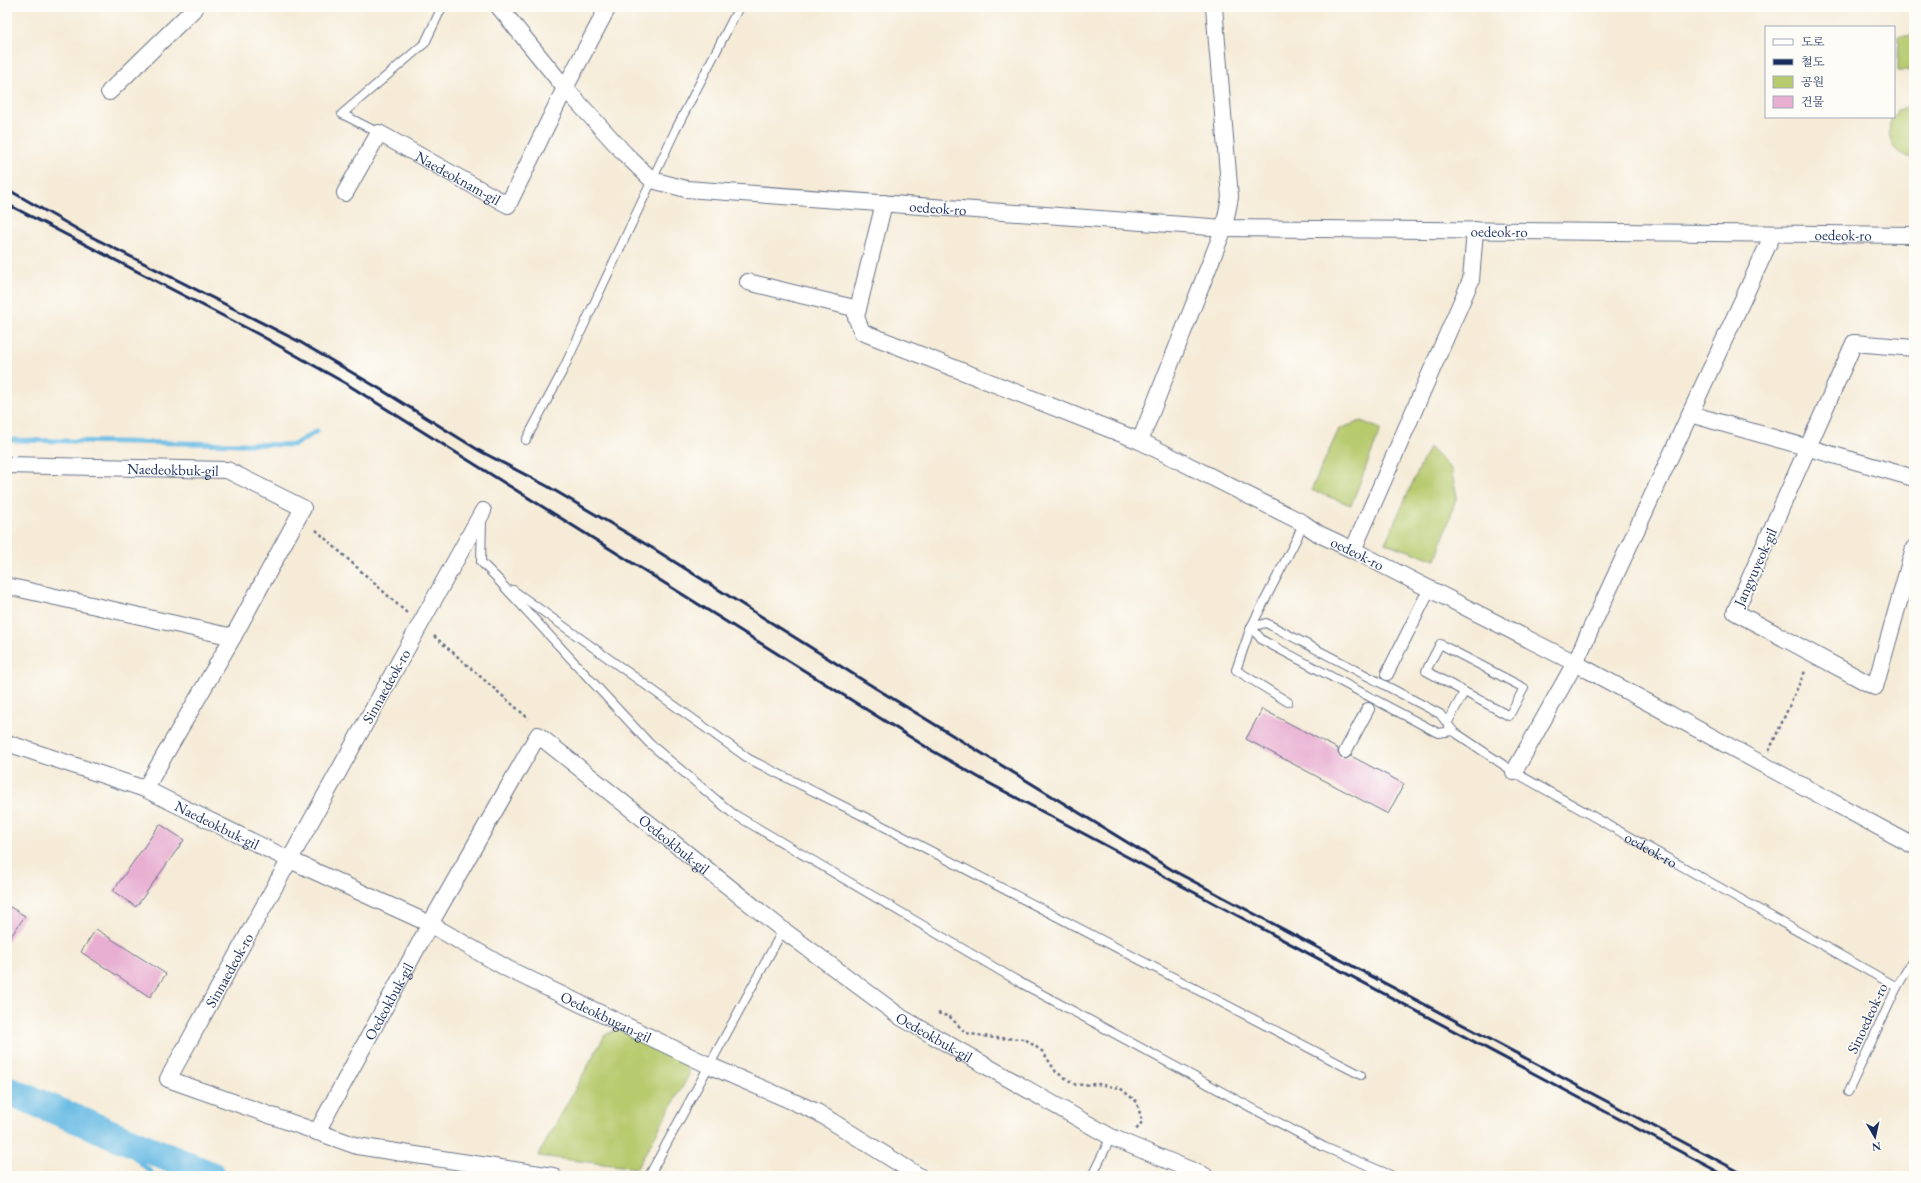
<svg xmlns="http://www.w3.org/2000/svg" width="1921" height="1183" font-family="'EB Garamond','Noto Serif KR',serif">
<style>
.green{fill:#b7ca6e;stroke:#697c66}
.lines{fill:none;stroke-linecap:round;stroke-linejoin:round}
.stream{stroke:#69bbe4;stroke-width:5}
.river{stroke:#69bbe4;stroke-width:29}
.building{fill:#e8afd2}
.service-casing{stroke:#677188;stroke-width:10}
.pedestrian-casing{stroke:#677188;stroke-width:14}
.minor-casing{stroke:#677188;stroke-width:18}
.path{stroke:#677188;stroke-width:2.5;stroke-dasharray:3 3;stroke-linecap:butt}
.service{stroke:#fff;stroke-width:8}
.pedestrian{stroke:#fff;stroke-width:12}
.minor{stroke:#fff;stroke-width:16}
.rail{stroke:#1b2f5e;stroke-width:3}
.labels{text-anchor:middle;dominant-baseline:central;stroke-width:3;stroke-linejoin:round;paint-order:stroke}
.street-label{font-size:15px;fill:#1b2f5e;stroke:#fdfcf7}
</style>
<rect width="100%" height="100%" fill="#fdfcf7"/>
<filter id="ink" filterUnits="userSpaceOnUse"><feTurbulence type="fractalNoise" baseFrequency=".025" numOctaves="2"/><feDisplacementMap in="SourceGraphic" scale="8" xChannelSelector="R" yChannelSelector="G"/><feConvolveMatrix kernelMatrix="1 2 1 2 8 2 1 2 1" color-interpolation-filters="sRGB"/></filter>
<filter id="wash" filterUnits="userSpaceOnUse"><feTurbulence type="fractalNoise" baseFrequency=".012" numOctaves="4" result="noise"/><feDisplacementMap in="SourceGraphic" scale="16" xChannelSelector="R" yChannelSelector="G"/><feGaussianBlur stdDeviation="0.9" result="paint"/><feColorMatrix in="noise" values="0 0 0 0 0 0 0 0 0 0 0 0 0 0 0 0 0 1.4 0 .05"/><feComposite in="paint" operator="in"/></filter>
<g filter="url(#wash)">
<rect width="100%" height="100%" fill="#f5ebd7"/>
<path class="green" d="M1898,36H1914V71H1898Z
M1914,104V158C1892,156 1885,136 1892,117H1894L1897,110Z
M1361,421L1381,429L1351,505L1311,490L1339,429Z
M1429,447L1451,469L1457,496L1436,560L1385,543Z
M618,1029L686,1063L689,1075L637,1168L538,1156L605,1035Z"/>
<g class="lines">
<path class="stream" d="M7,440L294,445L317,431
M107,1132L155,1176"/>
<path class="river" d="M7,1090L212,1176"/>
</g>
<g id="blocks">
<path class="building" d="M1262,709L1338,749V753L1341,758L1346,759L1351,756L1404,784L1388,814L1246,739Z
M160,824L184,840L136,907L113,891Z
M7,905L25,916L7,942Z
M96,929L166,974L150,997L81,952Z"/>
</g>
</g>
<g filter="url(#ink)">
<use href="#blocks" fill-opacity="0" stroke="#677188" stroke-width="1"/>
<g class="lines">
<defs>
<g id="service">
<path d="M379,133L342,114L425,43L442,7"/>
<path d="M526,440L562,372L676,129L739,7"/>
<path d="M482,519L481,562L501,582"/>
<path d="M1303,523L1297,538L1251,627L1262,640L1438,733L1453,731"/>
<path d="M498,580L649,743L732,813L1021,983L1324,1147L1393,1176"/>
<path d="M513,590L749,759L875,822L1361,1075"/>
<path d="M1440,644L1524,688L1509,716L1426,671Z"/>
<path id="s1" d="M1288,702L1236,670L1251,627L1266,623L1440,714L1453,731L1514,772L1897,987"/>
<path d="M1448,722L1464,692"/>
<path d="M1848,1092L1897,987L1914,958"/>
<path d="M649,1176L783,930"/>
<path d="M1092,1176L1111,1137"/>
</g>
<path id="pedestrian" d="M1387,674L1425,598
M1345,752L1368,709"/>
<g id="minor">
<path id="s2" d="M499,7L565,88L625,154L652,180L686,189L1224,228L1914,235"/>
<path d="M109,92L196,7"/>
<path id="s3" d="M345,193L379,133L508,205L565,88L608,7"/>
<path id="s4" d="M884,203L856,317L862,332L1140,441L1303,523L1319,534L1353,550L1575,663L1914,846"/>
<path d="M748,282L858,309"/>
<path d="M1914,348L1854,343L1735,612L1875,687L1914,548"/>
<path d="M1690,414L1914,478"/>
<path d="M1140,441L1224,228L1230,197L1214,7"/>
<path id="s5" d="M7,465L227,470L303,508L233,637L7,586"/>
<path d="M483,511L168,1079L357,1146L553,1176"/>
<path d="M1353,550L1471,280L1475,230"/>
<path id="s6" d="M7,743L145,789L290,860L430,924L508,969L706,1064L817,1112L919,1176"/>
<path d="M1514,772L1575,663L1773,234"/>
<path d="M145,789L233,637"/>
<path id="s7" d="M317,1132L430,924L538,735L783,930L902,1018L1111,1137L1205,1176"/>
</g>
</defs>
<use href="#service" class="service-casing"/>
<use href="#pedestrian" class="pedestrian-casing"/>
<use href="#minor" class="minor-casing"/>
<path class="path" d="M316,530L408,614
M434,636L529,719
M1769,751L1806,669
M938,1013L950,1017L966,1033L994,1038L1025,1039L1043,1052L1056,1072L1076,1085L1097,1084L1120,1088L1137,1102L1142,1122L1136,1130"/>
<use href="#service" class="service"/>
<use href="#pedestrian" class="pedestrian"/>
<use href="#minor" class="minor"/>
<path class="rail" d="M7,189L84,233L300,342L380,389L480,451L547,486L654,549L877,689L1174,871L1747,1176
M7,204L258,334L345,383L931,750L985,781L1726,1176"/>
</g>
</g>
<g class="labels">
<g class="street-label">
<text stroke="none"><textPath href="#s3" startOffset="160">Naedeoknam-gil</textPath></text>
<text stroke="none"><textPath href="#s2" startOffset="519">oedeok-ro</textPath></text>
<text stroke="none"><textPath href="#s2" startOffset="1081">oedeok-ro</textPath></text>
<text stroke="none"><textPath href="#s2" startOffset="1425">oedeok-ro</textPath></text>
<text stroke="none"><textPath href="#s5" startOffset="166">Naedeokbuk-gil</textPath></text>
<text stroke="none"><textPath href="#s4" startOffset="677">oedeok-ro</textPath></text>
<text transform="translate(1755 567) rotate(-66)">Jangyuyeok-gil</text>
<text transform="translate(386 686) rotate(-61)">Sinnaedeok-ro</text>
<text stroke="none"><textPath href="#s6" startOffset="226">Naedeokbuk-gil</textPath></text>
<text stroke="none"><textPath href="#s7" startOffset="629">Oedeokbuk-gil</textPath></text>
<text stroke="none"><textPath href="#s1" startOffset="571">oedeok-ro</textPath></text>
<text transform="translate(229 970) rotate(-61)">Sinnaedeok-ro</text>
<text stroke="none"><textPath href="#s7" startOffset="149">Oedeokbuk-gil</textPath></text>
<text stroke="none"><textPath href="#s6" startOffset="660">Oedeokbugan-gil</textPath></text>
<text transform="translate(1867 1018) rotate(-65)">Sinoedeok-ro</text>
<text stroke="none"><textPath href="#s7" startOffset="953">Oedeokbuk-gil</textPath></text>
</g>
</g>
<rect width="1921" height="1183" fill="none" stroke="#fdfcf7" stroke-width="24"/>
<rect x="1765" y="26" width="130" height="92" fill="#fdfcf7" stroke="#a3aaba"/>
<rect x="1773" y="39" width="20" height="6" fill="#ffffff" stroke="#a3aaba"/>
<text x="1801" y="46" font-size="12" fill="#1b2f5e">도로</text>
<rect x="1773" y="59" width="20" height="6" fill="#1b2f5e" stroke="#a3aaba"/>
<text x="1801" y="66" font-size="12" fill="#1b2f5e">철도</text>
<rect x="1773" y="76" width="20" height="12" fill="#b7ca6e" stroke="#a3aaba"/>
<text x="1801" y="86" font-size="12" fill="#1b2f5e">공원</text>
<rect x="1773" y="96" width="20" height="12" fill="#e8afd2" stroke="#a3aaba"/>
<text x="1801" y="106" font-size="12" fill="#1b2f5e">건물</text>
<g transform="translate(1875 1137) rotate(171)" stroke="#fdfcf7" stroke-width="3" paint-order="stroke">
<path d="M0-3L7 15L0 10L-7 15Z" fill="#1b2f5e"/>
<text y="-6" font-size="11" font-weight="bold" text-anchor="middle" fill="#1b2f5e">N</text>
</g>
</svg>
